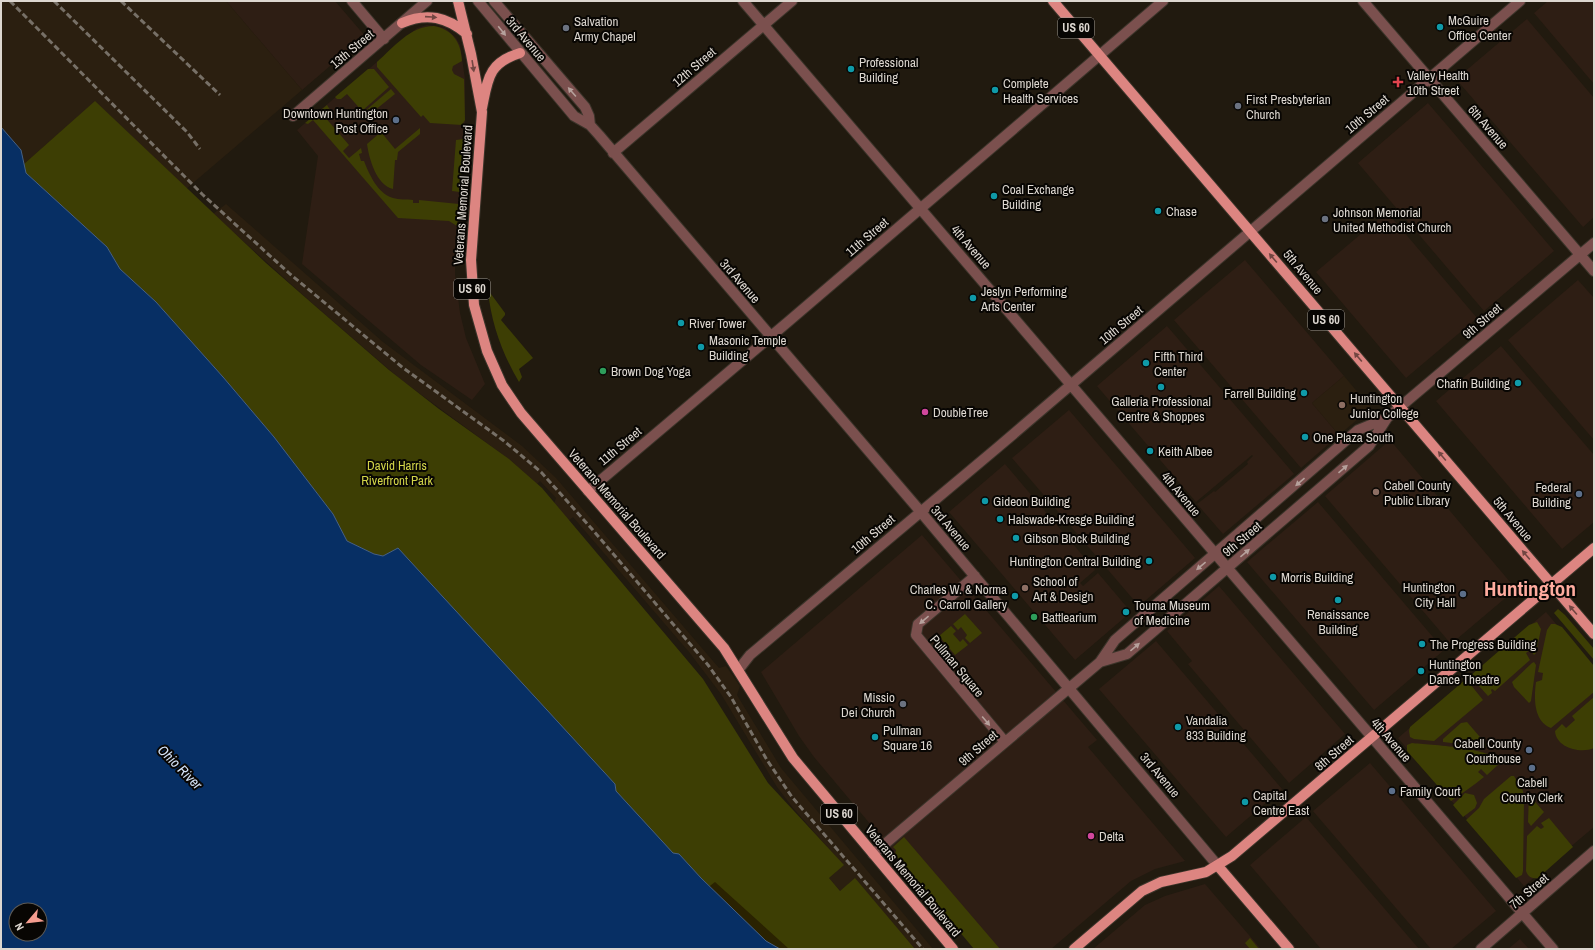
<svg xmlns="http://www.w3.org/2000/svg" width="1595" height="950" font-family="'Archivo Narrow',sans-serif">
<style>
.commercial{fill:#2e1e14}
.built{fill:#2b1f10}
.green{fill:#3d3e04}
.sand{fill:#2a2201}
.water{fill:#072f64;stroke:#476184;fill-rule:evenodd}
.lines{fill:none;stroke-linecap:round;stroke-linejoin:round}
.minor-casing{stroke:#3b342a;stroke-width:12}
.major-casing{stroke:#3b342a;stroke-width:12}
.minor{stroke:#7b504e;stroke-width:10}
.major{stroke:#dd8581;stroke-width:10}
.rail{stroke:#777067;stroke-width:3;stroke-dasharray:6 3;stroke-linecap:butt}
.oneway{fill:#724642}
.oneway2{fill:#b6a19c}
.culture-dot{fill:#0f9aa8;stroke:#080603;stroke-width:1.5}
.worship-dot{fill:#6b7280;stroke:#080603;stroke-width:1.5}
.health-dot{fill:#e0444e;stroke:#080603;stroke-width:1.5}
.service-dot{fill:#5c6f8a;stroke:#080603;stroke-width:1.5}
.leisure-dot{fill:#2e9e5b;stroke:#080603;stroke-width:1.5}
.education-dot{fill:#8d6e63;stroke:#080603;stroke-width:1.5}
.hotel-dot{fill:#d1479c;stroke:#080603;stroke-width:1.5}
.labels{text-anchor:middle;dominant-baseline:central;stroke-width:4;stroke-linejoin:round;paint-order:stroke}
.shield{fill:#080603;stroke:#9d9892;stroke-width:1}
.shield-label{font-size:12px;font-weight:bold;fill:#ddd7d0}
.poi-label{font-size:13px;fill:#ddd7d0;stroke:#080603;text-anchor:start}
.street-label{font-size:13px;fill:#ddd7d0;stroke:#080603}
.park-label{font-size:13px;fill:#d3d549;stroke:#080603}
.water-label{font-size:14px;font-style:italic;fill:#d6e4f9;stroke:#080603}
.town-label{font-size:21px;font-weight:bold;fill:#ffac9f;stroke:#080603}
</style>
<rect width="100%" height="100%" fill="#211a0f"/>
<path class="commercial" d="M226,1H335L365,36L302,90Z
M1548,1H1594V84L1534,13Z
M1527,19L1594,98V217L1583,227L1456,79Z
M427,25L445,28L456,38L460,45L465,79V122L455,253V274L460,313L466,338L485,384L472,400L421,365L302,264L318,156L297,130L417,28Z
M1428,103L1554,251L1484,311L1358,163Z
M1387,212L1477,318L1406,378L1316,272Z
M1245,260L1344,376L1312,403L1339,435L1301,468L1174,320Z
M1578,280L1594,298V440L1508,340Z
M1167,326L1294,474L1223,534L1197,504L1214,491L1215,492L1248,464L1247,462L1253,456L1252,455L1196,502L1097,386Z
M1501,346L1594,455V522L1562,549L1436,401Z
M1069,410L1195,558L1139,606L1012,458Z
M1390,440L1516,589L1451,644L1325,496Z
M1005,464L1095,570L1080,583L1083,586L1098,573L1131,612L1075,660L949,512Z
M1318,502L1444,650L1374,710L1247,562Z
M922,535L1097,740L1088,747L1185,861L1155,869L1131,881L1051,949H975L814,757L799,736L761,672Z
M1219,586L1345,734L1289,783L1188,664L1192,661L1167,631Z
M1546,612L1594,669V827L1524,886L1398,738Z
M1156,641L1282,789L1226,837L1099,689Z
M1370,763L1496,911L1451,949H1431L1313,811Z
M1306,817L1419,949H1321L1250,865Z
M1205,884L1261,949H1093L1145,905L1165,896Z
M1520,939L1529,949H1508Z"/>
<path class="built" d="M1,1H226L302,90L186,189L95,102L24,164L21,150L1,127Z
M226,204L383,342L522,446L556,478L719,668L726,666L740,686L737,695L781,768L933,949H915L855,879L840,891L829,878L843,865L793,808L777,787L721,694L689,652L573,517L560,528L550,514L556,498L540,481L537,484L511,461L400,379L313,304L213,214Z
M1344,376L1371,408L1339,435L1312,403Z"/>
<path class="green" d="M434,26C453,30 461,42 462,61L453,66L452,70L454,74L464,79L465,120L462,125L430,123L423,115L421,117L377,67V62C394,47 410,26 434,26Z
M368,69H374L389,87L362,111L347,94L341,99H337L335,97Z
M391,89L395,94L369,115L365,111Z
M95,101L266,263L314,305L389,370L439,409L509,459L542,488L703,679L768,783L844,865L829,878L840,891L855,878L915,949H780L766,941L701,878L679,854H673L616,791L615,784L398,549L383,556L374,554L347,541L333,514L274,437L223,377L156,302L120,269L107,247L26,173L24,164Z
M327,105L330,110L324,116L349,145L343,151L349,158L361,148L362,153L359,154L361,161H364C369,174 378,194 393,198C399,200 407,199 413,200V203H419V200L459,204L457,226L449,221L398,218L313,120L308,124L305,123Z
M420,128V134L398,152L397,160H395L393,189C376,185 369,158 367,144L381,132L395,149Z
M464,139L460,192L452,191L456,140Z
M488,290L505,313V315L501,320L533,358L519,369L522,377L519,382C502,353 491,323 488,290Z
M1558,609L1565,615L1594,649V660L1554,613Z
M965,614L982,633L970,643L965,638L967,635L961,627L958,630L953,624Z
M1537,622L1541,629L1536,653L1534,655L1530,650L1526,653L1530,660L1495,691L1492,689L1491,690L1492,693L1488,696L1470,676L1529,625Z
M1551,624H1555L1562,627L1594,666V692L1551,728C1533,721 1534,697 1536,682L1542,680L1543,673L1538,672L1547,630Z
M951,626L956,631L953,634L960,642L963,639L968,645L955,655L939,636Z
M1532,663L1534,662L1536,665L1531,701L1529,703L1514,687L1512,682Z
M1466,679L1483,700L1434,741L1414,739L1410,737L1409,731L1410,727Z
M1594,697V748C1581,754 1556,748 1555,731L1562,724L1566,728L1575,720L1572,716Z
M1467,722L1486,744V747L1443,742V739L1461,723Z
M1412,743C1429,745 1494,747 1500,763L1487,775L1481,769L1478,772L1484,777C1473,786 1462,793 1451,801L1407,751V745Z
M1511,776H1514L1523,791L1524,801L1523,871L1522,875L1516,878L1466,820L1479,808L1484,799Z
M1465,793L1474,795L1477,803L1475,808L1463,817L1453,805Z
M1529,795L1544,812L1531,826L1528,822Z
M1549,818L1573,847L1538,878C1532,879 1528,877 1526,871L1527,836L1537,826L1541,829L1544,827L1541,823Z
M904,837L1000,949H974L895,855L896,850L893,847Z
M1250,938L1259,949H1250L1245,943Z"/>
<path class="sand" d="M715,882L789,949H756L702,892Z"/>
<path class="water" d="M1,127L21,150L26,173L107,247L120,269L156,302L223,377L274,437L333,514L347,541L374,554L383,556L398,548L615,784L616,791L673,853L679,854L701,878L766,941L780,949H1ZM16,910H40V934H16Z"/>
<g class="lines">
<defs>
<path id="minor" d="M352,1L384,39
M478,1L574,116L590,125L599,135L920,511L1218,866
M494,1L585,107L589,116L590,125
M743,1L1553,949
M1363,1L1594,271
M293,116L427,1
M613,153L792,1
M588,491L789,321L1163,1
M975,576L918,624L916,635L1005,742
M1100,662L1127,654L1154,631L1369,446L1387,418
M739,669L750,655L997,448L1520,1
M873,854L1100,662L1115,640L1358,430L1387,418L1594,243
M1481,949L1594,851"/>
<path id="major" d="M458,1L471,54L482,112L471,260L474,305L487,351L502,385L521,413L546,442L724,648L793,758L953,949
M1053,1L1594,634
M402,23C427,12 447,17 467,34
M482,108C488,79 488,63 520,53
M1218,866L1289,949
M1074,949L1142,891L1161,882L1206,872L1232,856L1594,548"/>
</defs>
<use href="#minor" class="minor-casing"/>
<use href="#major" class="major-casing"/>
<use href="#minor" class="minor"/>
<use href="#major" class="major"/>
<path class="rail" d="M10,1L202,194L290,274L402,367L504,441L541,472L592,529L708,665L731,697L767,760L792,797L923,949
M54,1L187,132L200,149
M121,1L220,95"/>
</g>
<defs><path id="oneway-solid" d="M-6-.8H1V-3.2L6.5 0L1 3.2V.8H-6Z"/></defs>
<g class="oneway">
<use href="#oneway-solid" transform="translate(431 17) rotate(4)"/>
<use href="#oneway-solid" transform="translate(473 66) rotate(81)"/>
<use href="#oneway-solid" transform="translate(1273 258) rotate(-130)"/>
<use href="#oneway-solid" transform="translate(1358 357) rotate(-130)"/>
<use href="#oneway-solid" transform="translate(1442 456) rotate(-130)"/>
<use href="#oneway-solid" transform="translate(1526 555) rotate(-130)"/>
<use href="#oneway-solid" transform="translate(1573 610) rotate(-131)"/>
</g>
<g class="oneway2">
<use href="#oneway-solid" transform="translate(502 31) rotate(51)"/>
<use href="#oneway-solid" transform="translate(572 92) rotate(-131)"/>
<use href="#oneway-solid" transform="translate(1343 469) rotate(-41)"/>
<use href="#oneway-solid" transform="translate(1300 482) rotate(139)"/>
<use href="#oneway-solid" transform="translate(1245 553) rotate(-40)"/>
<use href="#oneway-solid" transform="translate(1201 566) rotate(140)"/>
<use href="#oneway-solid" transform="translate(924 620) rotate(140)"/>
<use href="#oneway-solid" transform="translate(1135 647) rotate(-40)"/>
<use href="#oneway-solid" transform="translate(986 721) rotate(50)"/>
</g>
<g class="culture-dot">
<circle cx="1440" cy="27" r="4"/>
<circle cx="851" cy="69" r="4"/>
<circle cx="995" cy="90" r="4"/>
<circle cx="994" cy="196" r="4"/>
<circle cx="1158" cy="211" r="4"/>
<circle cx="973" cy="298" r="4"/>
<circle cx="681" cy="323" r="4"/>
<circle cx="701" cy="347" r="4"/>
<circle cx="1146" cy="363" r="4"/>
<circle cx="1518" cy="383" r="4"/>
<circle cx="1161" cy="387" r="4"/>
<circle cx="1304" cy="393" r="4"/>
<circle cx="1305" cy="437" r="4"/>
<circle cx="1150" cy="451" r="4"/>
<circle cx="985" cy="501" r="4"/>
<circle cx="1000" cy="519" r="4"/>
<circle cx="1016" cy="538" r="4"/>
<circle cx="1149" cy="561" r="4"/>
<circle cx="1273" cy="577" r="4"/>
<circle cx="1015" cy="596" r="4"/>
<circle cx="1338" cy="600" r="4"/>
<circle cx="1126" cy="612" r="4"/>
<circle cx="1422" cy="644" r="4"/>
<circle cx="1421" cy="671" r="4"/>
<circle cx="1178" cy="727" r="4"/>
<circle cx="875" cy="737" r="4"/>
<circle cx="1245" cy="802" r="4"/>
</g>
<g class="worship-dot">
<circle cx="566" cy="28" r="4"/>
<circle cx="1238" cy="106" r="4"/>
<circle cx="1325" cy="219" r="4"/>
<circle cx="903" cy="704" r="4"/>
</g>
<path class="health-dot" d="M1396 76h4v4h4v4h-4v4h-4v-4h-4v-4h4z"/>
<g class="service-dot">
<circle cx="396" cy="120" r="4"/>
<circle cx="1579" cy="494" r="4"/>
<circle cx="1463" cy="594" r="4"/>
<circle cx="1529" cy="750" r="4"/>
<circle cx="1532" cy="768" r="4"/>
<circle cx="1392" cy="791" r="4"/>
</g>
<g class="leisure-dot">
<circle cx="603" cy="371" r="4"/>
<circle cx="1034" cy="617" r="4"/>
</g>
<g class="education-dot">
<circle cx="1342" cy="405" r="4"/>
<circle cx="1376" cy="492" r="4"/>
<circle cx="1025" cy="588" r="4"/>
</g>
<g class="hotel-dot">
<circle cx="925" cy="412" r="4"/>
<circle cx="1091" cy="836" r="4"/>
</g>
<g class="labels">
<g class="shield">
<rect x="1058" y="18" width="36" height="20" rx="3"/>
<rect x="454" y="279" width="36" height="20" rx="3"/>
<rect x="1308" y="310" width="36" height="20" rx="3"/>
<rect x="821" y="804" width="36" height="20" rx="3"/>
</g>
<g class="shield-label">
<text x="1076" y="28">US 60</text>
<text x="472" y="289">US 60</text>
<text x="1326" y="320">US 60</text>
<text x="839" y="814">US 60</text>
</g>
<g class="poi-label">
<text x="1448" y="20">McGuire<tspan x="1448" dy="15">Office Center</tspan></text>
<text x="574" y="21">Salvation<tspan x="574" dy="15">Army Chapel</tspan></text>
<text x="859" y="62">Professional<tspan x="859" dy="15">Building</tspan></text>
<text x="1407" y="75">Valley Health<tspan x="1407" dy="15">10th Street</tspan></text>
<text x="1003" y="83">Complete<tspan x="1003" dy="15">Health Services</tspan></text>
<text x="1246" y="99">First Presbyterian<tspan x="1246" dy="15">Church</tspan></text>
<text x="388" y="113" text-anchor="end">Downtown Huntington<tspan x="388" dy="15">Post Office</tspan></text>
<text x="1002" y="189">Coal Exchange<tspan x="1002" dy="15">Building</tspan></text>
<text x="1166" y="211">Chase</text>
<text x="1333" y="212">Johnson Memorial<tspan x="1333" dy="15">United Methodist Church</tspan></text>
<text x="981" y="291">Jeslyn Performing<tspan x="981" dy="15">Arts Center</tspan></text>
<text x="689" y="323">River Tower</text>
<text x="709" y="340">Masonic Temple<tspan x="709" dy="15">Building</tspan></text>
<text x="1154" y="356">Fifth Third<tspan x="1154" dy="15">Center</tspan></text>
<text x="611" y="371">Brown Dog Yoga</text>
<text x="1510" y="383" text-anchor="end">Chafin Building</text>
<text x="1296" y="393" text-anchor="end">Farrell Building</text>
<text x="1350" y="398">Huntington<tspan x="1350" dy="15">Junior College</tspan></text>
<text x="1161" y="401" text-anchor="middle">Galleria Professional<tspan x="1161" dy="15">Centre &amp; Shoppes</tspan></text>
<text x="933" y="412">DoubleTree</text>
<text x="1313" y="437">One Plaza South</text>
<text x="1158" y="451">Keith Albee</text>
<text x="1384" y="485">Cabell County<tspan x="1384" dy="15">Public Library</tspan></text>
<text x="1571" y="487" text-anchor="end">Federal<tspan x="1571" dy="15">Building</tspan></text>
<text x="993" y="501">Gideon Building</text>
<text x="1008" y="519">Halswade-Kresge Building</text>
<text x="1024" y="538">Gibson Block Building</text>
<text x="1141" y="561" text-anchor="end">Huntington Central Building</text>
<text x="1281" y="577">Morris Building</text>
<text x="1033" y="581">School of<tspan x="1033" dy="15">Art &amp; Design</tspan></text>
<text x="1455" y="587" text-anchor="end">Huntington<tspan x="1455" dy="15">City Hall</tspan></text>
<text x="1007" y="589" text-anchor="end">Charles W. &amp; Norma<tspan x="1007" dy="15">C. Carroll Gallery</tspan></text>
<text x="1134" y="605">Touma Museum<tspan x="1134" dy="15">of Medicine</tspan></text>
<text x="1338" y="614" text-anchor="middle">Renaissance<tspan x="1338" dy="15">Building</tspan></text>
<text x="1042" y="617">Battlearium</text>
<text x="1430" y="644">The Progress Building</text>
<text x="1429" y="664">Huntington<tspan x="1429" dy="15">Dance Theatre</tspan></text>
<text x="895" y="697" text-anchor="end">Missio<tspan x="895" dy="15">Dei Church</tspan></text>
<text x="1186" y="720">Vandalia<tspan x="1186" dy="15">833 Building</tspan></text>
<text x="883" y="730">Pullman<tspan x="883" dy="15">Square 16</tspan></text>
<text x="1521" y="743" text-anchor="end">Cabell County<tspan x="1521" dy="15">Courthouse</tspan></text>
<text x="1532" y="782" text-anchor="middle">Cabell<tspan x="1532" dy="15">County Clerk</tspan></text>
<text x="1400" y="791">Family Court</text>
<text x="1253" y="795">Capital<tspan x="1253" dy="15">Centre East</tspan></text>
<text x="1099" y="836">Delta</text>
</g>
<g class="street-label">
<text transform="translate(526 39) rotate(50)">3rd Avenue</text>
<text transform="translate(352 49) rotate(-40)">13th Street</text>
<text transform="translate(694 67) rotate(-41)">12th Street</text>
<text transform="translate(1367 114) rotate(-40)">10th Street</text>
<text transform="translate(1488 127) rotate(49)">6th Avenue</text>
<text transform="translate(463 195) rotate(-86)">Veterans Memorial Boulevard</text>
<text transform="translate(867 237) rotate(-41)">11th Street</text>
<text transform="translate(971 247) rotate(49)">4th Avenue</text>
<text transform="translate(1303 272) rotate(50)">5th Avenue</text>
<text transform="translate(740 281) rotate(49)">3rd Avenue</text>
<text transform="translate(1482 321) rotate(-41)">9th Street</text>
<text transform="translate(1121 325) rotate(-40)">10th Street</text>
<text transform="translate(620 446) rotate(-40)">11th Street</text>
<text transform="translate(1181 494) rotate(50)">4th Avenue</text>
<text transform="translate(617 504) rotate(49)">Veterans Memorial Boulevard</text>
<text transform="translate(1513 519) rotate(50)">5th Avenue</text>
<text transform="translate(951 528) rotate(50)">3rd Avenue</text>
<text transform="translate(873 534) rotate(-40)">10th Street</text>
<text transform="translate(1242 539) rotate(-40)">9th Street</text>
<text transform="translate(957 666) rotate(50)">Pullman Square</text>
<text transform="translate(1391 740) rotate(49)">4th Avenue</text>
<text transform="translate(978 748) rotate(-41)">9th Street</text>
<text transform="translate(1334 753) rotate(-41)">8th Street</text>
<text transform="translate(1160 775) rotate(50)">3rd Avenue</text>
<text transform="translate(913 881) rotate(50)">Veterans Memorial Boulevard</text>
<text transform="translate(1529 891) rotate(-41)">7th Street</text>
</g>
<g class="park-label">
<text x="397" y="465">David Harris<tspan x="397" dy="15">Riverfront Park</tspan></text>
</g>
<g class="water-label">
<text transform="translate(180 767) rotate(45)">Ohio River</text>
</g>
<g class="town-label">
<text x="1530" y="588">Huntington</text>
</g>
</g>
<rect width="1595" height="950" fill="none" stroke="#ddd7d0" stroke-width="4"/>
<g transform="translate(28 922) rotate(242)"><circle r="19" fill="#080603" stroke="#5d5a55"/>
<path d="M0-3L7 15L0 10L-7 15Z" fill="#f59d8f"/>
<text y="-6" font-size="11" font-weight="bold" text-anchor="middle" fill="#ddd7d0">N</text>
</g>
</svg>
